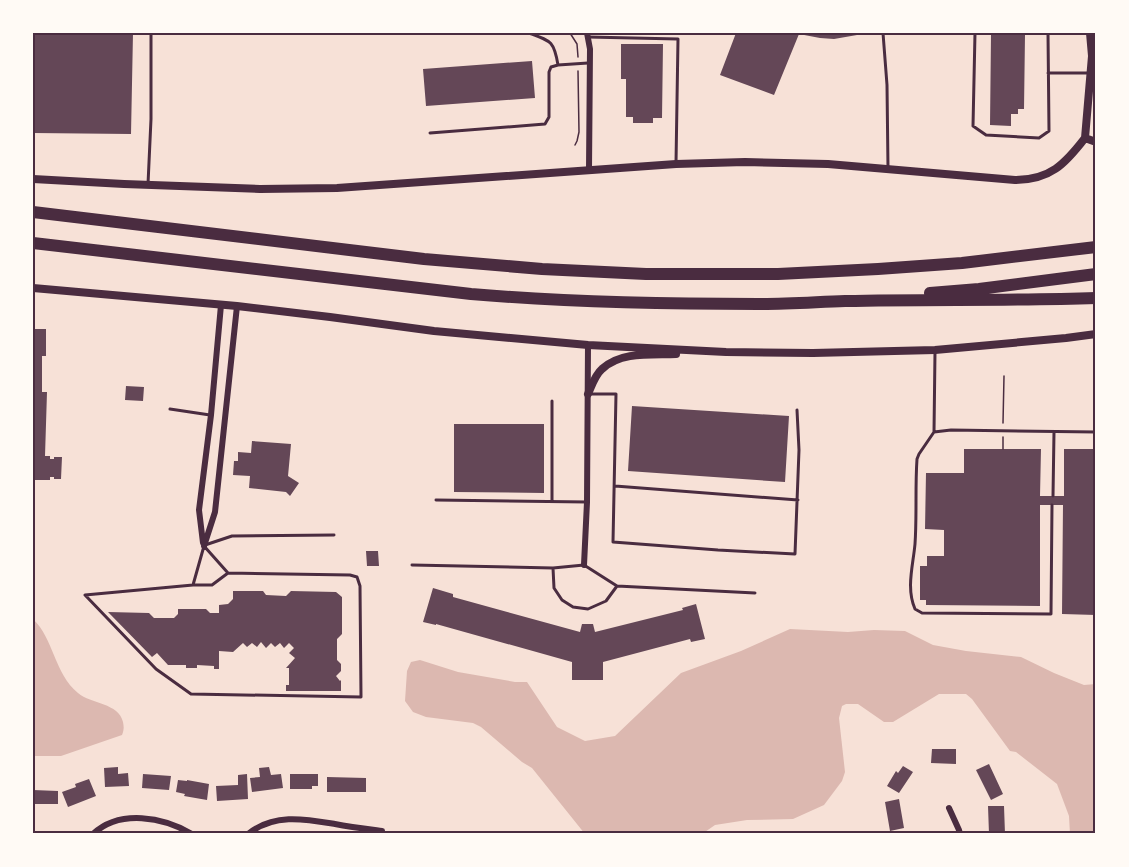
<svg xmlns="http://www.w3.org/2000/svg" width="1129" height="867" font-family="'PT Sans Narrow',sans-serif">
<style>
.water{fill:#dcb8b0}
.building{fill:#644757}
.lines{fill:none;stroke-linecap:round;stroke-linejoin:round}
.path{stroke:#4a2c40;stroke-width:1.5}
.service{stroke:#4a2c40;stroke-width:3}
.minor{stroke:#4a2c40;stroke-width:6}
.tertiary{stroke:#4a2c40;stroke-width:8}
.motorway{stroke:#4a2c40;stroke-width:12}
.neatline{fill:none;stroke:#4a2c40;stroke-width:2}
</style>
<rect width="100%" height="100%" fill="#f7e1d7"/>
<path class="water" d="M33,619C54,639 54,673 78,693C91,704 119,703 123,722C124,727 124,730 122,735L61,756H33Z
M790,629L848,632L874,630L905,631L933,645L966,651L1021,657L1054,673L1084,685L1096,684V834H1070L1069,816L1057,784L1016,752L1010,751L972,699L966,694H939L893,722H884L858,704H846L842,706L839,718L845,772L842,781L824,805L793,819L747,820L715,825L702,834H585L532,768L522,762L481,727L473,723L426,717L413,712L405,701L407,671L411,662L420,660L458,672L515,682H527L557,727L585,741L615,736L681,673L741,651Z"/>
<path class="building" d="M33,33H133L131,134L33,133Z
M736,33H856L857,35L834,39L820,38L799,34L774,95L720,75Z
M1000,33H1010V35H1025L1024,109H1018V114H1011V126L990,125L991,35H1000Z
M621,44H663L662,118H653V123H633V117H626V79H621Z
M532,61L535,98L426,106L423,69Z
M33,329H46V356H42V392H47L45,456H50V459H54V457H62L61,479H54V477H50V480H33Z
M126,386L144,387L143,401L125,400Z
M632,406L789,416L785,482L628,471Z
M454,424H544V493L454,492Z
M252,441L291,444L288,476L299,483L290,496L286,492L249,488L250,476L233,475L234,461H238V452L251,453Z
M964,449H1041L1040,496H1064V449H1096V615L1062,614L1063,505H1040V606L926,605V600H920V566H927V556H944V530L925,529L926,473H964Z
M366,551H378L379,566H367Z
M433,588L453,594V597L580,632L582,624H593L595,632L683,610L682,608L696,604L705,639L691,642L690,639L603,662V680H572V662L436,624V625L423,622Z
M233,591H263L266,595L286,596L291,591L336,592L342,597V634L337,639V660L341,664V671L336,676L340,681L341,680V691H286V685H289V668H286L295,658L289,653L294,648L289,643L284,648L280,643L275,647L271,643L266,648L261,642L257,647L252,643L247,647L243,643L233,652L219,651V669H214V666L197,665V668H186V665H168L157,653L152,657L108,612L149,613L154,618H174L178,614V609H206L210,613H219V605L228,604L233,599Z
M932,749H956V764L931,763Z
M989,764L1003,794L991,800L976,770Z
M903,766L913,772L899,793L887,786L896,771L898,773Z
M118,767V774L128,773L129,786L105,787L104,768Z
M269,767L271,775L281,774L283,788L252,792L250,778L260,777L259,768Z
M143,774L171,776L169,790L142,788Z
M247,774L248,799L217,801L216,786L238,785V775Z
M290,774H318V786H312V789H290Z
M327,777L366,778V792H327Z
M89,779L96,796L68,807L62,792L76,787L75,784Z
M178,780L187,781V780L209,784L207,800L184,796L185,794L176,792Z
M33,790L58,791V804H33Z
M899,799L904,828L890,831L885,802Z
M988,806H1004L1005,834H989Z"/>
<g class="lines">
<path class="path" d="M570,33L577,44L578,57
M575,145L577,141L579,132L578,71
M1003,423L1004,376
M1003,449V437"/>
<path class="service" d="M529,33C551,41 554,41 558,65
M883,33L887,85L888,168
M975,33L973,126L986,135L1039,138L1049,131L1048,33
M588,37L678,39L676,163
M1048,73H1089
M430,133L545,124L549,117V72L551,67L558,65L588,63
M148,184L151,119V33
M935,352L934,432L919,454L917,459C915,487 917,516 915,544C913,566 906,588 915,609L922,613L1051,614L1052,505
M590,394H616L613,542L718,550L795,554L799,450L797,410
M170,409L210,415
M934,432L951,430L1096,432
M615,486L798,500
M1053,496L1054,432
M436,500L587,502
M552,501V401
M205,545L232,536L334,535
M204,546L228,573L350,575L357,577L360,586L361,697L191,694L156,669L85,595L193,585Z
M412,565L553,568L584,565L617,586
M553,568L554,588L562,600L573,607L588,609L606,601L617,586L755,593
M193,585H212L228,573"/>
<path class="minor" d="M587,33L590,49L589,169
M203,543L199,510L211,415L221,305
M204,546L215,512L237,306
M584,565L587,502L588,345
M949,808L959,830L960,834
M93,834C120,809 163,817 192,834
M248,834C274,813 305,819 335,824C351,827 367,829 382,831"/>
<path class="tertiary" d="M1085,138L1092,56L1090,33
M1085,138L1096,142
M33,179L124,184L260,189L337,188L676,164L745,162L828,164L1015,180C1050,180 1065,164 1085,138
M33,288L237,306L330,317L434,331L588,345L726,352L813,353L935,350L1066,338L1096,334
M588,394C592,385 595,375 602,369C621,351 652,355 676,354"/>
<path class="motorway" d="M33,212L424,259L542,269L646,274H778L878,269L962,263L1096,247
M33,243L471,294C566,302 663,304 758,304C787,304 816,302 845,301C929,299 1012,301 1096,298
M930,293L979,289L1096,274"/>
</g>
<rect width="1129" height="867" fill="none" stroke="#fffaf5" stroke-width="69"/>
<rect x="34" y="34" width="1060" height="798" class="neatline"/>
</svg>
